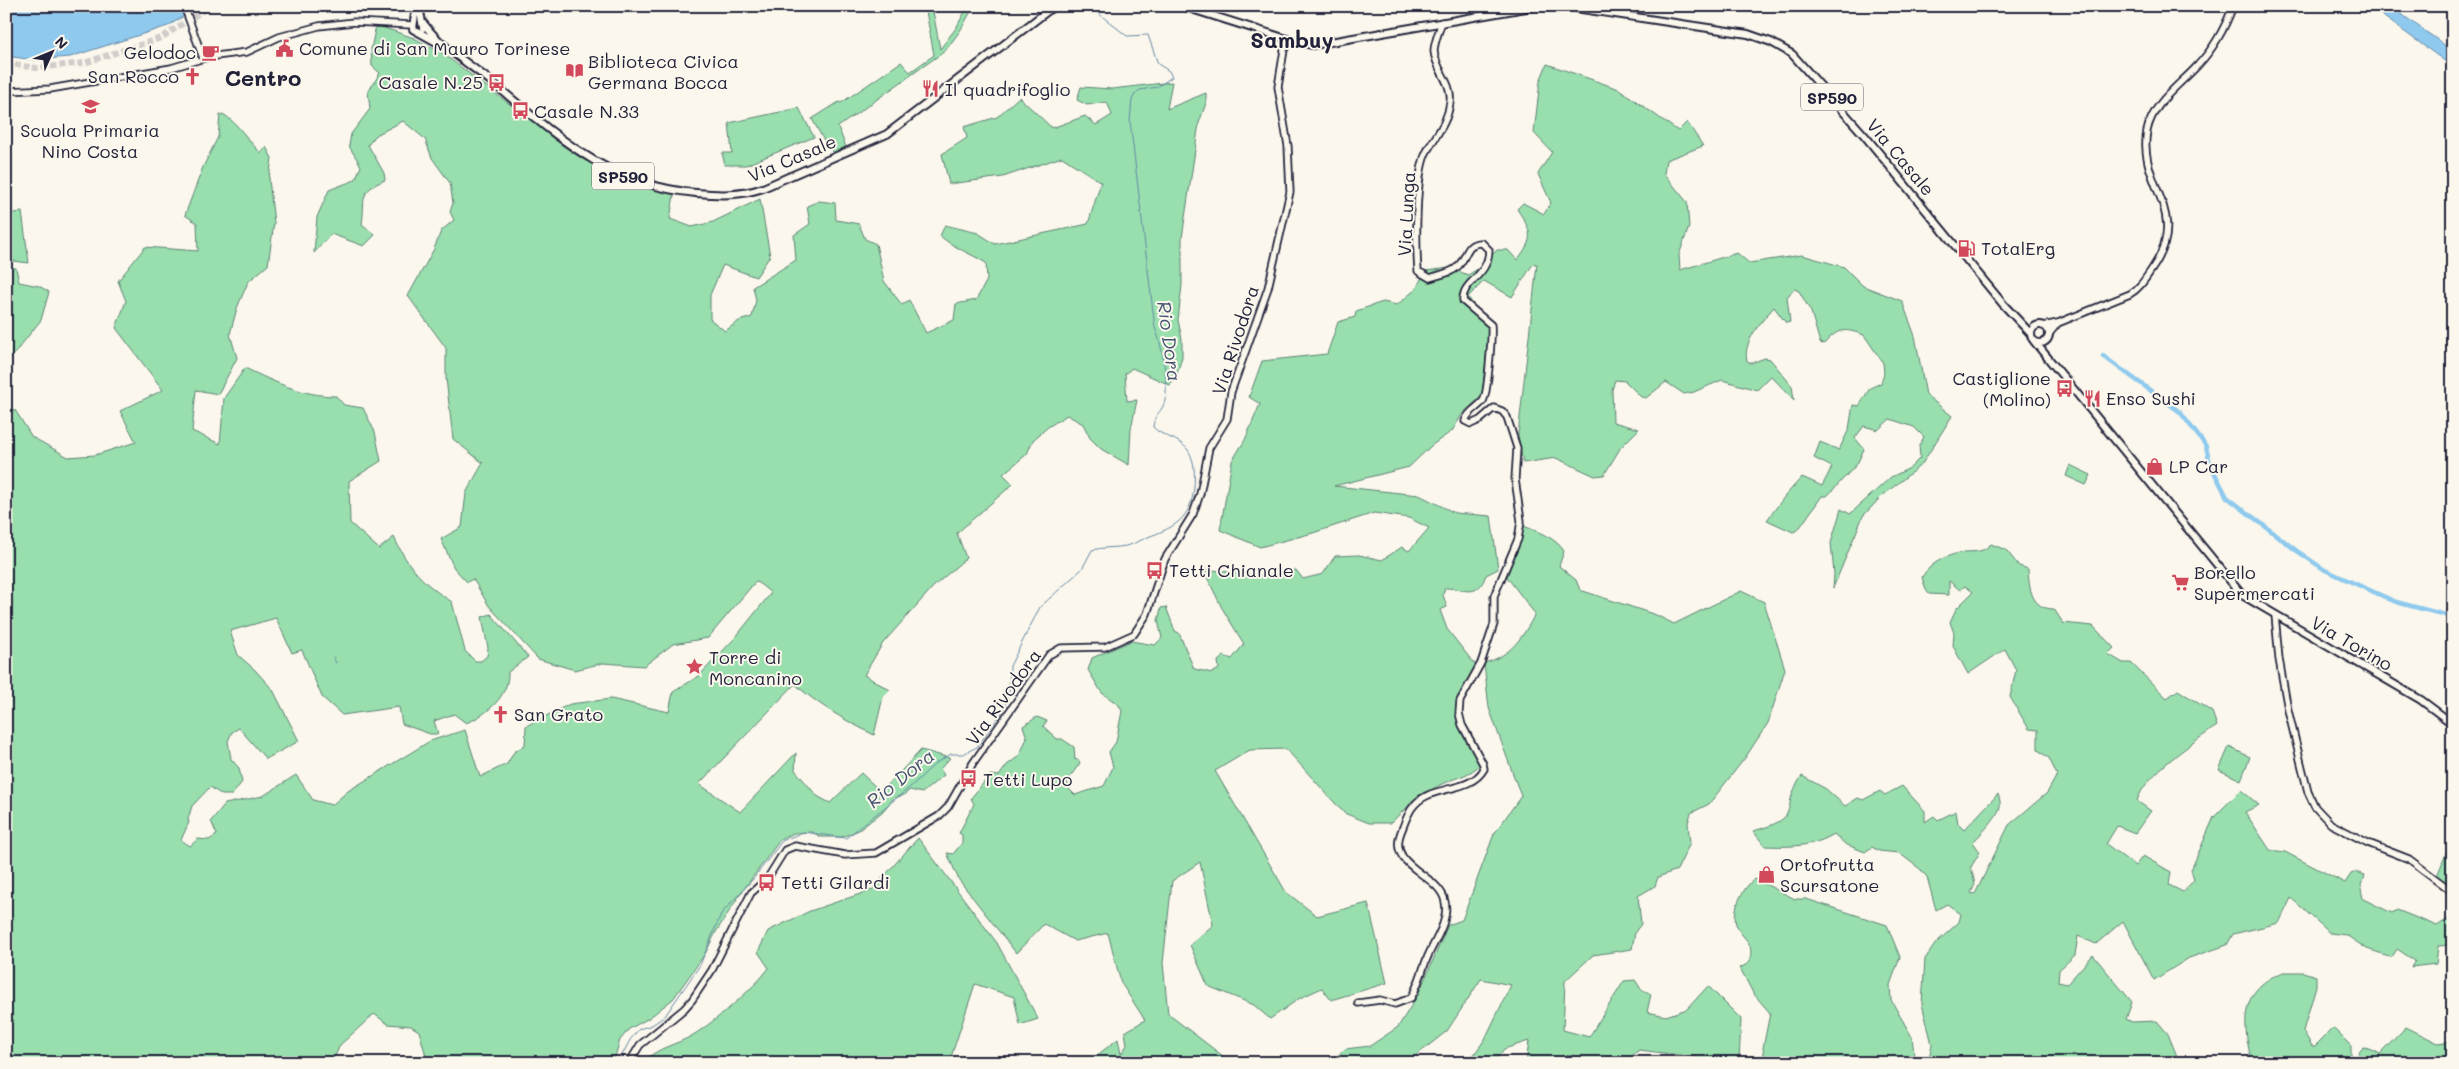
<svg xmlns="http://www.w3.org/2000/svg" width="2459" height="1069" font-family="Mali,sans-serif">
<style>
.green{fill:#98dfad;stroke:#5d8074}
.water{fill:#8fcaee;stroke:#6387a6}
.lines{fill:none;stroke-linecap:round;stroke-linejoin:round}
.stream{stroke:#6387a6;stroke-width:1}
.canal{stroke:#8fcaee;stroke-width:4.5}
.primary-tunnel{stroke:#d0ccc9;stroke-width:6;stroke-dasharray:6 3;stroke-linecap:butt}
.secondary-casing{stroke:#22223b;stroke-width:9}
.primary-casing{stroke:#22223b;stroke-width:10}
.secondary{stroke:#fbf7ec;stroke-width:5.5}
.primary{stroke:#fbf7ec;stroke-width:6}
.secondary-bridge-casing{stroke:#22223b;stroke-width:9;stroke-linecap:butt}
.secondary-bridge{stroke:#fbf7ec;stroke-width:5.5}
.labels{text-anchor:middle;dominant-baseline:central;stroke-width:4;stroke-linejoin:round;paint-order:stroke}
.shield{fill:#fbf7ec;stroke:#636270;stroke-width:1}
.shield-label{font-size:16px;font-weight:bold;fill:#22223b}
.poi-label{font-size:18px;fill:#22223b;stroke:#fbf7ec;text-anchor:start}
.street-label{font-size:18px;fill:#22223b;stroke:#fbf7ec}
.water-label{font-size:19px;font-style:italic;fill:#435471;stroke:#fbf7ec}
.district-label{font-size:22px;font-weight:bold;fill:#22223b;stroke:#fbf7ec}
</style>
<rect width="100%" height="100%" fill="#fbf7ec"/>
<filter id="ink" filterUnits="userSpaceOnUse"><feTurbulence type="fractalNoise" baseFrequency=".02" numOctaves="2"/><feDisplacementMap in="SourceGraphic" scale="10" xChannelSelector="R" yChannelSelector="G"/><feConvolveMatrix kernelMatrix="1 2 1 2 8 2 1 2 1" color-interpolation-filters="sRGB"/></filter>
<g filter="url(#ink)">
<path class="green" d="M925,6H932L940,49L956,28L968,6H974L960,31L945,51L838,127L846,147L835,153L828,148L812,119L839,102L841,103L901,62L910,72L934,55Z
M376,25L414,38L442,53L576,154C606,174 639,186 674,195L670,219L692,227L713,222L760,199L770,256L756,277L723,265L710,295V319L725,331L739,321L752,317L756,300L753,287L796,260L794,235L810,224L807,206L819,201L835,203L836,220L859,224L865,239L876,244L884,281L902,305L909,300L926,333L954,320L956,304L976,300L987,280L986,263C970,253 954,248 940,236L945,225L978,233L995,244L1088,224L1101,182L1062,157L1003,177L949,184L942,154L967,138L964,127L997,117L1019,97L1052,128L1085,116L1096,125L1112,115L1107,102L1087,105L1077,100L1081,87L1112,89L1172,82L1167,109L1206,93V103L1199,123L1182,238V285L1178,320L1182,339V357L1177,374L1170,385L1132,368L1125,374L1127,401L1137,400L1131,429L1129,465L1101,449L1090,438L1083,424L1067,415L1048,427L1033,440L1027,454L1003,474L1013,484L957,533L966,558L934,586L883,643L864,675L890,690L883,697L874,735C845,720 819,706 795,684L699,784L740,812L796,753L795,770L817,796L830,803L861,773L881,792L921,750L950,758L940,769L944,775L922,793L910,790L904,795L894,798L882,812L859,830L842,837H821L812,832L794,833L780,840L739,896L716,932L705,954L673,999L649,1018L629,1029L620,1040L613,1063H428L419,1031L411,1026L388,1024L374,1014L340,1045L332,1063H6V409L15,410L32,437L68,457L95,455L136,442L120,411L163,390L116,328L126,301L118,281L145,247L198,251L197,223L185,215L203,167L218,137L220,115L223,114C239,124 247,140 261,153L266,147L272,158L269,179L274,223L268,265L248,282L237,308L230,334L237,358L218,394L196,390L192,431L220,444L224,398L245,368C274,382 303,396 336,396L344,405L363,408L375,432L381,461L349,481L350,523L379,549L394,537C408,568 424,584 452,602L465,651L475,661H481L487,656L488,648L482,617L491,614L528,657L508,672C509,696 488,714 466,723L454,714L434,721L438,734H430L402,724L399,707L342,715L322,697L302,650L292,653L276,618L230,631L238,655L255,670L273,690L299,741L266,759L239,728L232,732L228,741L231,759L239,768L242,782L232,795H222L210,787L192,806L188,819L189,822L181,840L190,846L198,839L209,840L217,835L211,821L225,804L263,796L296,775L313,800L332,805L348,791L430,741L465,730L480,777L507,764L514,752L525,745L526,726L570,704L611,699L669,712L673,692L699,676L735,638L771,593L756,581L708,638L673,644L644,666L603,663L575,670L538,659L489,606L473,579L467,582L454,568L441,539L462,527L466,493L483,463L453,439L446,378V348L408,296L434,249L441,231L454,220L450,212L453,203L450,183L432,158L425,139L403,121L376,135L368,145L384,173L385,180C357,192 366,199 362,224L375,235L364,246L331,234L314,253L317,217L329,190L355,180L361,166L349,146L351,134L370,109L368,92L380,73L372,66L371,49Z
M1547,64L1619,89L1678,131L1687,122L1703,146L1666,160L1664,174L1687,202L1689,227L1679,255L1680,270L1737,253L1749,263L1802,255L1844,267L1863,286L1902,301L1915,336L1926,395L1952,416L1922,464L1881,497L1863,516L1833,588L1834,574L1831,543L1841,509L1850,514L1891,477L1910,468L1920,458L1919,445L1924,437L1914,427L1890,419L1878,430L1864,426L1855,438L1864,449L1857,464L1831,492L1827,496H1822L1798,530L1793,532L1767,520L1785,496L1802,477L1822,486L1832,467L1814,458L1820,442L1839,450L1849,429L1853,405L1859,406L1870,388L1881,383L1884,373L1883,363L1864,335C1844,328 1838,328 1824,344L1820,343L1811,312L1799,291L1794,289L1787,297L1790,322L1786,323L1774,307C1762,321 1742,342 1747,361L1751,363L1765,358L1770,359L1792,386L1794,400L1771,376L1757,390L1722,380L1694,392L1684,394L1666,382L1646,398L1641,397L1625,381L1615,380L1612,390L1613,422L1639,429L1621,447L1604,475L1595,476L1556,458L1523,463L1518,435L1537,264H1533L1512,297L1484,281L1468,297L1488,325L1489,332L1482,396L1463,413L1452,431L1432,445L1409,467L1334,486L1419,495L1455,513L1491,516L1498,569L1486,575C1477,600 1465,588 1445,588L1443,595L1447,607L1440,610L1447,629L1476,666C1449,715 1459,716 1482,763C1469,776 1460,776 1444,783C1423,793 1407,806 1391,823H1369L1344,813L1286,749L1250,750L1215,771L1286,892L1317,916L1368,903L1387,983L1331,1000L1322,988L1300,998L1270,1019L1254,1005L1208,986L1190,945L1213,925L1200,862L1172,881L1163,963L1168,1014L1232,1063H1087L1118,1039L1121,1054L1127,1045L1125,1032L1145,1020L1121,983L1108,933L1075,941L1044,924L1016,953L959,880L947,853L953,854L962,843V835L959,833L974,804L971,798L990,775L999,776L1007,765L1019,756L1027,738L1023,726L1037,717L1047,721L1043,726L1057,739H1062L1074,747L1075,760L1078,759L1080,763L1067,781L1069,789L1075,795L1104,786L1113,767L1109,752L1116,742L1122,711L1119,705L1102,693L1088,670L1092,658L1131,641L1155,645L1162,638L1158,621L1161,608L1166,607L1175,631L1179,633L1194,669L1212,673L1219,669L1218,661L1224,656L1232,659L1244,644L1222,608L1203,569L1266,576L1296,570L1303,579L1323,574L1335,556L1359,555L1382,560L1402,547L1409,551L1429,528L1409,518L1374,513L1313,533L1260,547L1220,530L1232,461L1245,440L1260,404L1249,397L1262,361L1327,354L1338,322L1355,317L1356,311L1383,302L1397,305L1416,289L1425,271L1450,268L1468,275L1479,268L1497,250H1508L1517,260C1535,238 1532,232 1517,209L1523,203L1544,214L1551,203L1538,174L1552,152L1534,133L1540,81Z
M799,108L814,137L746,165H725L722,153H732L729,123Z
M22,212L29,263L6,260V214Z
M6,267L16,268L19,282L39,286L49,292L41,320L6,364Z
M2070,465L2091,475L2086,485L2066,476Z
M1524,526C1538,532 1555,537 1564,551L1559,566L1576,580L1580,590L1656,615L1674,624L1741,591L1764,602L1785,669L1768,723L1745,758L1709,804L1691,813L1688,823L1690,843L1677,870L1658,877L1655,886L1638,896L1641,924L1635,932L1632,949L1593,955L1565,981L1563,1030L1589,1037L1624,981L1635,980L1641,989L1651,994L1647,1012L1666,1016L1687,1009L1708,986L1741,1019L1739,1063H1697L1696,1057L1639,1050L1633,1055L1635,1063H1526L1529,1041L1504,1049L1493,1063H1468L1485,1039L1511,985L1481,979L1447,1031L1409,1061L1330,1063L1345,1049L1370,1046L1398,1027L1418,995L1448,925L1462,920L1494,834L1521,796L1489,708L1484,663C1511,656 1523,637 1535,614L1507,577Z
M1991,544L2006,550L2019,566L2028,569C2029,588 2031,609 2054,609L2063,623L2093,626L2114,648L2108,654L2123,663H2131L2167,698L2178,690L2212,712L2217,726C2194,742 2145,774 2137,801L2151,811L2135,833L2117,826L2106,844L2135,866L2143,856L2171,872L2169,885L2183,892L2194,880L2191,870L2214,817L2241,790L2259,805L2245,812L2270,850L2285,852L2345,883L2351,874L2356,872L2365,875L2361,889L2363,899L2392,913L2397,910L2437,926L2453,916V945L2438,946L2436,964L2411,967L2415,961L2397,949L2392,957L2367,949L2346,935L2330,933L2291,898L2279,923L2233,934L2227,945L2189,958L2154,980L2123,921L2096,944L2078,936L2075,955L2059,970L2058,982L2067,984L2093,955L2132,1002L2126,1019L2132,1022L2157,1021L2168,1034L2179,1061L2181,1063H1928L1932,1044L1922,1004L1925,959L1936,943L1959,922L1961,914L1947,904L1936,910L1927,877L1920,869L1899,853L1879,851L1872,847L1865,852L1845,844L1834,834C1813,847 1790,847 1765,846L1753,831C1805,817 1778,810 1802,776L1826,789L1845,806L1858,798L1863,800L1880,791L1885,795L1902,786L1925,811V822L1934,816L1938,820L1956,811L1958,824L1964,830L1998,794C1999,797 2001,803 2000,806C1999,816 1980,835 1973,842L1980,852L1971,867L1975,884L1971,893L1975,894L2009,825L2047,793L2057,775L2049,758L2038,750V730L2029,729L2010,697L2016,670L2005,649L1968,674L1953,646L1954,633L1950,622L1956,609L1973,592L1965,586L1960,590L1949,581V595L1929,594L1926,590L1922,577C1931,562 1948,554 1966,552C1977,551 1982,553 1991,544Z
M2229,747L2250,757L2241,780L2219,770Z
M2453,836V887L2437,876Z
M918,838L997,943L1038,1019L1020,1025L1014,997L975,984L949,1063H643C656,1047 677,1045 693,1035C716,1021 753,989 769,968L758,952L768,931L810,911L872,890Z
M1755,879L1795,899H1806L1887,925L1900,957L1890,985L1891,1000L1912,1037L1915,1063H1765L1763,1048L1770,1013L1753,993L1740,968L1749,963C1756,940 1742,941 1736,924C1732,909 1743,887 1755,879Z
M2284,972H2303L2316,976V986L2303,1031L2312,1046H2315L2333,1028L2351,1046V1063H2252C2242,1023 2239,988 2284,972Z
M2406,1027L2438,1043L2453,1041V1063H2360L2359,1052L2364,1047L2380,1054Z"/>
<path class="water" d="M6,6H200L168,26L70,57L34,60L6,56Z
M2369,6H2390L2453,51V67Z"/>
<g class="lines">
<path class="stream" d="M1878,6L1889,13
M333,657L336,663
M618,1063L630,1040L639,1029L652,1025L665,1016L700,965L721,914L754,878L782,841L803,832L846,838L908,789L936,763L951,754H963L977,747L1002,712L1009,694L1010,666L1040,607L1082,569L1092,550C1103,547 1115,548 1126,546C1134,544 1141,540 1148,537C1175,527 1191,519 1194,487C1195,474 1195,461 1188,450C1179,438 1162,437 1153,427C1155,413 1158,416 1163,406C1171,392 1162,343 1155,328L1130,121L1132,100L1135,94L1140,90L1157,87L1172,77L1169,71L1158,64L1148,35L1127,36L1089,6"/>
<path class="canal" d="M2103,356L2180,412L2206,446L2210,464L2227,497L2297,551L2325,570L2396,602L2453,617"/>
<path class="primary-tunnel" d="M6,63L36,68L84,63L161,38L210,6"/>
<defs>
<path id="secondary" d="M6,91L50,89L171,68L208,57L247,52L279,37L319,26L354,22L412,25
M2043,326L2058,323L2130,294C2140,288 2145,279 2152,269C2192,211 2137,185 2147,131C2153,102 2180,85 2198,65C2214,48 2225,28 2233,6
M2049,334L2058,323
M2275,615L2279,659L2288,710L2308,792L2315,807L2331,824L2368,843L2409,859L2453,892
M1358,1003L1380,1000L1395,1004L1411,998C1419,984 1422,970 1428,956C1436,938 1451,918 1444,898C1435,873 1387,866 1401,832C1404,825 1407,815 1412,808C1429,783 1469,795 1484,769L1483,764L1462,725L1459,713L1460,701L1481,663L1494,624V596L1518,539L1521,521L1515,479L1517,448L1507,417L1502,411L1494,408L1480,420L1471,424L1465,421C1469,410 1477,409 1483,401C1488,394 1492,335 1491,325L1463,301C1462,280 1488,278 1489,250L1482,243C1464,242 1468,259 1456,268C1451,273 1438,275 1430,278L1418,271C1416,244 1415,177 1426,153C1435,136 1448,123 1450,102C1453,83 1435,69 1434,51C1434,43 1439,31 1442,22
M629,1063L640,1045L684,1009L692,1000L712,970L751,893L767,879L785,850L795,846L845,855L876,853L939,816L948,807L973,763L1049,655L1061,648L1105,647L1134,634L1147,614L1165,559L1193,514L1200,494L1209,448L1227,419L1231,392L1268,288L1290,192L1288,146L1278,87L1284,50L1290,40"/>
<path id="primary" d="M416,6L413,29L442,45
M419,6L423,28
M1182,6L1290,40L1313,45L1537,6
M1562,6L1748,34L1771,42L1792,54L1865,136L2003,304L2031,334
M424,24C442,48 471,65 493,83C558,137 607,185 696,193C719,195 740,196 763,188L887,134L1054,6
M2031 334a9 9 0 1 1 18 0a9 9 0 1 1-18 0Z
M2034,341L2242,595L2421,700L2453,724"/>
</defs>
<use href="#secondary" class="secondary-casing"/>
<use href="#primary" class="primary-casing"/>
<use href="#secondary" class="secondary"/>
<use href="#primary" class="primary"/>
<defs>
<path id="secondary-bridge" d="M184,6L203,58"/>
</defs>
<use href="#secondary-bridge" class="secondary-bridge-casing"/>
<use href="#secondary-bridge" class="secondary-bridge"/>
</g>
</g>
<defs>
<symbol id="civic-bare" viewBox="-9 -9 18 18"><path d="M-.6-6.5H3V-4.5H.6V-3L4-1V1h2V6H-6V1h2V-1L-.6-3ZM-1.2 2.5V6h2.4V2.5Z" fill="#d1495b" stroke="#fbf7ec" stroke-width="2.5" paint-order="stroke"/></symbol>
<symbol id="cafe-bare" viewBox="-9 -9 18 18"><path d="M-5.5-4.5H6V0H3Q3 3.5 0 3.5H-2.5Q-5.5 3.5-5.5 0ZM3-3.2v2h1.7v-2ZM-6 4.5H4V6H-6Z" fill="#d1495b" stroke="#fbf7ec" stroke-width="2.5" paint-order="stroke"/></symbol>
<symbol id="library-bare" viewBox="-9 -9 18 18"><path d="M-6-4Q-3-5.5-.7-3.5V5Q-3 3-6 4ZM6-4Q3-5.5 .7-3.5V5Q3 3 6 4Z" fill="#d1495b" stroke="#fbf7ec" stroke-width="2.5" paint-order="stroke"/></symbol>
<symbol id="church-bare" viewBox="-9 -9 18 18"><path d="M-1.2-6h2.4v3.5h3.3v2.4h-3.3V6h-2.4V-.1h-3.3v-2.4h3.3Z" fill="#d1495b" stroke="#fbf7ec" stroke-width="2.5" paint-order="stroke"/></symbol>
<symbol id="bus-bare" viewBox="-9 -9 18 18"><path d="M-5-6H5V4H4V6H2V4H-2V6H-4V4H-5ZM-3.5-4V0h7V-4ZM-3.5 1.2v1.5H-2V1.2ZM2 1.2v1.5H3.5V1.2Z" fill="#d1495b" stroke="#fbf7ec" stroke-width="2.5" paint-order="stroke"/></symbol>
<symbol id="restaurant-bare" viewBox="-9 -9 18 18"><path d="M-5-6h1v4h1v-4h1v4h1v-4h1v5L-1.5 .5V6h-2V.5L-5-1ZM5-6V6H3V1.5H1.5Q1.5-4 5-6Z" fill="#d1495b" stroke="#fbf7ec" stroke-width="2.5" paint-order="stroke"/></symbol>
<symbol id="school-bare" viewBox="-9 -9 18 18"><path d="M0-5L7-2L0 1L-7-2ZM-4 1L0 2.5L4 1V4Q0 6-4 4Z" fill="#d1495b" stroke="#fbf7ec" stroke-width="2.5" paint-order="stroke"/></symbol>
<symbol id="fuel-bare" viewBox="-9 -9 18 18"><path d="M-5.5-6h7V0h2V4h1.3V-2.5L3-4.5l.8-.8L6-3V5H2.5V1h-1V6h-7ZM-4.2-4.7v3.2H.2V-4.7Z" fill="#d1495b" stroke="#fbf7ec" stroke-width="2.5" paint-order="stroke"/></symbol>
<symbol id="shop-bare" viewBox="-9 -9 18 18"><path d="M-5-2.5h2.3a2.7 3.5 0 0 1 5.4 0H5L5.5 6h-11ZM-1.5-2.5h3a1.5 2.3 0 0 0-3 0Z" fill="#d1495b" stroke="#fbf7ec" stroke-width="2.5" paint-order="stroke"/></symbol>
<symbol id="supermarket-bare" viewBox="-9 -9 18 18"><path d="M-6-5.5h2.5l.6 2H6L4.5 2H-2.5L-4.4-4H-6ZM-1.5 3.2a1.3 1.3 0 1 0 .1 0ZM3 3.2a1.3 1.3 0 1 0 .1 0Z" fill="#d1495b" stroke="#fbf7ec" stroke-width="2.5" paint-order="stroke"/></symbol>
<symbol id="sight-bare" viewBox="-9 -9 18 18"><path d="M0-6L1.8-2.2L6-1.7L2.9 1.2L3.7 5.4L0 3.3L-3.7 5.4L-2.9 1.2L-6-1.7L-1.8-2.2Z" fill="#d1495b" stroke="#fbf7ec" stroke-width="2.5" paint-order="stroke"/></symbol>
</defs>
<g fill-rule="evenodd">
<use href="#civic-bare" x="272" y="36" width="25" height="25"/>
<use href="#cafe-bare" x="198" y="40" width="25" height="25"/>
<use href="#library-bare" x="562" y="58" width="25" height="25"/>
<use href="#church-bare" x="180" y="64" width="25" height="25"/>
<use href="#bus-bare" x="484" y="70" width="25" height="25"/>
<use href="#restaurant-bare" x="918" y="76" width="25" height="25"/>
<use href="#school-bare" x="78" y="94" width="25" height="25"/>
<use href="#bus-bare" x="508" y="98" width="25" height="25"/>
<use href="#fuel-bare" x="1954" y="236" width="25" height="25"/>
<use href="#bus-bare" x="2052" y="376" width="25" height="25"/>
<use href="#restaurant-bare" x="2080" y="386" width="25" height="25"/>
<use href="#shop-bare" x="2142" y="454" width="25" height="25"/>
<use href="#bus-bare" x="1142" y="558" width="25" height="25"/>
<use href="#supermarket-bare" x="2168" y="570" width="25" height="25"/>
<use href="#sight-bare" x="682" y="654" width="25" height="25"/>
<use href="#church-bare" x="488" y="702" width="25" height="25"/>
<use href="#bus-bare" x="956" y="766" width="25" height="25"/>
<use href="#shop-bare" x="1754" y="862" width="25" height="25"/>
<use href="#bus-bare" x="754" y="870" width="25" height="25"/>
</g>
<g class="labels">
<g class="shield">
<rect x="1801" y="83.5" width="62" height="27" rx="4"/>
<rect x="592" y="162.5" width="62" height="27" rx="4"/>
</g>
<g class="shield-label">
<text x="1832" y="97">SP590</text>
<text x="623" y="176">SP590</text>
</g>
<g class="poi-label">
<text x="299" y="48">Comune di San Mauro Torinese</text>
<text x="196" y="52" text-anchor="end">Gelodoc</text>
<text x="588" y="61">Biblioteca Civica<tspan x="588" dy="21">Germana Bocca</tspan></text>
<text x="179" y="76" text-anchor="end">San Rocco</text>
<text x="483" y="82" text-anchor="end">Casale N.25</text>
<text x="945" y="89">Il quadrifoglio</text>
<text x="534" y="111">Casale N.33</text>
<text x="90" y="130" text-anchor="middle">Scuola Primaria<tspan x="90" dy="21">Nino Costa</tspan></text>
<text x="1981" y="248">TotalErg</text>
<text x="2051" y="378" text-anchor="end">Castiglione<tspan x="2051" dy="21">(Molino)</tspan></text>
<text x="2106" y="398">Enso Sushi</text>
<text x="2169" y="466">LP Car</text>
<text x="1169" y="570">Tetti Chianale</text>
<text x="2194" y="572">Borello<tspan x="2194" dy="21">Supermercati</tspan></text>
<text x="709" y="657">Torre di<tspan x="709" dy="21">Moncanino</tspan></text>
<text x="514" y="714">San Grato</text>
<text x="983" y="779">Tetti Lupo</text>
<text x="1780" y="864">Ortofrutta<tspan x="1780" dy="21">Scursatone</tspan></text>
<text x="781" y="882">Tetti Gilardi</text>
</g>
<g class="street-label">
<text transform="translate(1901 157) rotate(50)">Via Casale</text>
<text transform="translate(792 158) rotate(-23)">Via Casale</text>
<text transform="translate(1406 214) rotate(-87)">Via Lunga</text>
<text transform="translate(1235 340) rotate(-72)">Via Rivodora</text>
<text transform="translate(2352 643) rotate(30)">Via Torino</text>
<text transform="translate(1003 697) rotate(-54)">Via Rivodora</text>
</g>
<g class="water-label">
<text transform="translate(1170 341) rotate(82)">Rio Dora</text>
<text transform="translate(900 778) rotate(-39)">Rio Dora</text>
</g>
<g class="district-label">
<text x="1292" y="39">Sambuy</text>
<text x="263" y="77">Centro</text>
</g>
</g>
<rect width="2459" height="1069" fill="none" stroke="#fbf7ec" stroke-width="25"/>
<rect x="12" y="12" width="2434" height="1044" fill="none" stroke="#22223b" stroke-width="2" filter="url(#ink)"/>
<g transform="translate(52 52) rotate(46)" stroke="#fbf7ec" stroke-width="4" paint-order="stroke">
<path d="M0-4L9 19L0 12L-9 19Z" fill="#22223b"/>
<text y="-8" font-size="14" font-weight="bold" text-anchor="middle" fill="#22223b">N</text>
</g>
</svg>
